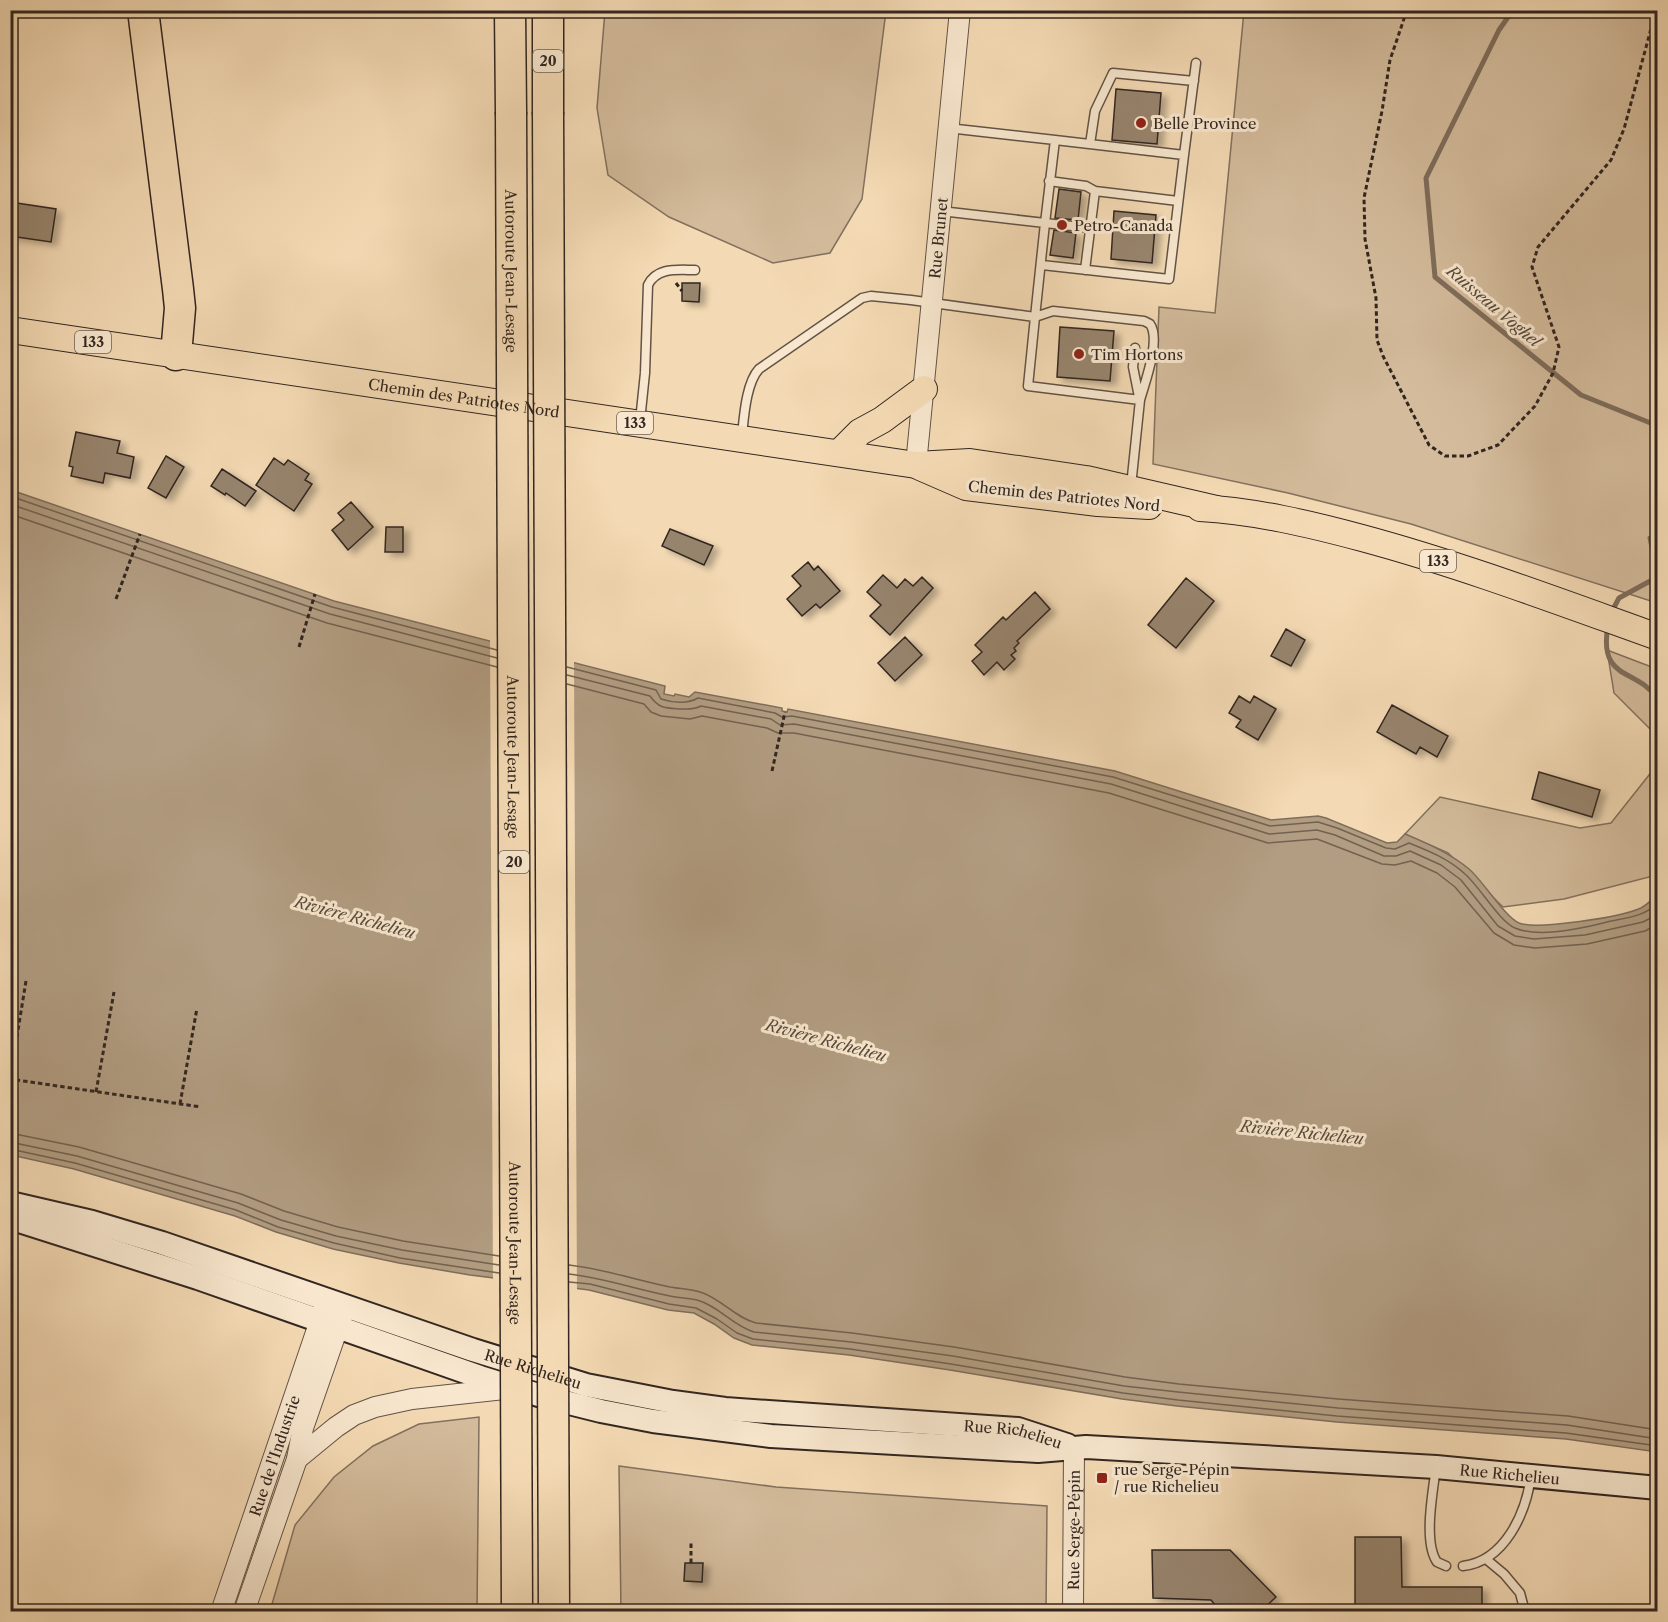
<svg xmlns="http://www.w3.org/2000/svg" width="1668" height="1622" font-family="'Libre Caslon Text',serif">
<style>
.green{fill:#d3bb9b;stroke:#82705e;stroke-width:1.5}
.water{fill:#b29d82;stroke:#7f6d5b;stroke-width:1.5}
.pier{fill:#f4dab4}
.lines{fill:none;stroke-linecap:round;stroke-linejoin:round}
.shore{stroke:#726251;stroke-width:1.5}
.stream{stroke:#7f6d5b;stroke-width:5}
.building{fill:#97846d;stroke:#322620;stroke-width:1.5;filter:url(#shadow)}
.service-casing{stroke:#625345;stroke-width:11}
.tertiary-casing{stroke:#625345;stroke-width:22}
.secondary-casing{stroke:#322620;stroke-width:26}
.primary-casing{stroke:#322620;stroke-width:28}
.motorway-casing{stroke:#322620;stroke-width:33}
.path{stroke:#322620;stroke-width:3;stroke-dasharray:4.5 3;stroke-linecap:butt}
.service{stroke:#f8e7ce;stroke-width:8}
.tertiary{stroke:#f8e7ce;stroke-width:20}
.secondary{stroke:#f8e7ce;stroke-width:22}
.primary{stroke:#f4dab4;stroke-width:26}
.motorway{stroke:#f4dab4;stroke-width:30}
.motorway-bridge-casing{stroke:#322620;stroke-width:33;stroke-linecap:butt}
.motorway-bridge{stroke:#f4dab4;stroke-width:30}
.poi-dot{fill:#8f2418;stroke:#f8e7ce;stroke-width:2}
.labels{text-anchor:middle;dominant-baseline:central;stroke-width:6;stroke-linejoin:round;paint-order:stroke}
.shield{fill:#f8e7ce;stroke:#6d6054;stroke-width:1.5}
.shield-label{font-size:14px;font-weight:bold;fill:#322620}
.poi-label{font-size:15px;fill:#322620;stroke:#f8e7ce;text-anchor:start}
.street-label{font-size:15px;fill:#322620;stroke:#f8e7ce}
.water-label{font-size:16px;font-style:italic;fill:#584a3d;stroke:#f8e7ce}
</style>
<defs>
<filter id="shadow"><feDropShadow dx="6" dy="4" stdDeviation="3" flood-color="#0004"/></filter>
</defs>
<rect width="100%" height="100%" fill="#f4dab4"/>
<filter id="stains"><feTurbulence type="fractalNoise" baseFrequency=".00333" numOctaves="4"/><feColorMatrix values="0 0 0 0 .2 0 0 0 0 .09 0 0 0 0 .02 0 0 0 .5 -.17"/></filter>
<radialGradient id="worn" r=".72"><stop offset=".6" stop-color="#630" stop-opacity="0"/><stop offset="1" stop-color="#630" stop-opacity=".3"/></radialGradient>
<path class="green" d="M605,11H886L862,199L830,253L773,263L669,217L608,175L597,108Z
M1244,11H1657V603L1411,524L1288,493L1153,464L1159,307L1215,313Z
M1607,650L1657,669V736L1614,693Z
M1657,765V875L1564,899L1503,907L1448,853L1405,834L1440,797L1580,828L1611,823Z
M479,1417L477,1611H270L295,1525L334,1477L373,1446L419,1424Z
M619,1466L776,1487L1047,1506L1046,1611H621Z"/>
<path class="water" d="M11,490L334,601L665,686L664,694L674,696L675,694L689,697L695,692L782,708V711L787,712L788,709L1115,771L1271,820L1318,816L1326,818L1387,843L1397,842L1405,834C1428,844 1450,853 1469,869C1483,881 1505,917 1519,923C1537,930 1622,917 1641,908C1648,904 1653,899 1657,893V1452L1566,1439L1337,1422L1177,1406L1122,1399L950,1370L849,1355L752,1345L734,1338L714,1324L694,1313L668,1310L589,1290L470,1275L399,1263L333,1249L276,1232L235,1216L74,1169L11,1155Z"/>
<path class="pier" d="M490,639L574,660L577,1292L493,1281Z"/>
<g class="lines">
<path class="shore" d="M10,496L332,607L497,650
M10,504L330,614L497,658
M10,514L327,623L497,667
M567,667L656,690L661,699C673,703 688,704 698,698L775,713L782,717L792,716L1113,777L1270,826L1318,822L1337,828L1386,848L1395,849L1409,843C1429,851 1449,859 1465,874C1480,887 1499,921 1515,928C1538,938 1584,928 1607,922C1624,918 1646,917 1658,902
M567,675L650,696C659,709 666,708 681,709C689,709 693,710 701,706L771,719L780,725L794,724L1111,784L1269,834L1317,830L1335,835L1384,856H1396L1410,851L1441,865L1461,880L1498,926L1515,936L1534,939L1585,935L1643,922L1658,914
M567,684L644,704L651,712L661,716L690,719L702,716L767,728L778,733H794L1109,793L1268,843L1317,839L1382,864L1395,865L1411,861L1437,873L1455,887L1494,933L1514,945L1535,948L1587,944L1645,931L1658,924
M10,1133L79,1147L241,1194L284,1211L338,1227L403,1241L499,1256
M10,1142L77,1156L238,1203L281,1220L336,1236L402,1250L499,1265
M10,1149L75,1163L236,1210L278,1227L334,1243L400,1258L499,1273
M569,1265C604,1269 636,1280 670,1287C681,1289 693,1289 703,1293C722,1300 736,1318 756,1323L852,1333L954,1347L1125,1377L1179,1384L1338,1399L1568,1416L1658,1430
M569,1274C603,1278 636,1289 670,1296C679,1298 688,1298 697,1300C719,1306 733,1326 754,1332L851,1342L953,1356L1124,1386L1178,1392L1338,1408L1567,1425L1658,1439
M569,1282L590,1284L669,1304L696,1308L717,1319L737,1333L753,1339L850,1349L951,1364L1123,1393L1178,1400L1337,1416L1566,1433L1658,1446"/>
<path class="stream" d="M1513,10L1499,30L1426,178L1435,277L1581,395L1658,426
M1611,613L1619,598L1652,580L1656,566L1650,538L1658,535
M1608,625C1598,682 1636,667 1658,699"/>
</g>
<path class="building" d="M1116,89L1161,93L1157,144L1112,140Z
M1059,189L1081,192L1078,220L1055,218Z
M10,202L56,209L51,242L10,236Z
M1114,211L1156,215L1152,263L1111,259Z
M1054,230L1076,233L1073,258L1050,255Z
M682,283H700L699,302L682,301Z
M1060,327L1114,331L1110,381L1057,377Z
M76,432L120,441L117,453L134,457L130,478L105,473L103,483L71,476L73,467L69,466Z
M166,456L184,467L166,498L148,488Z
M274,458L284,465L288,460L309,474L305,480L312,484L294,511L256,485Z
M222,469L256,491L245,506L226,493L225,495L211,486Z
M351,502L373,527L348,550L332,530L344,520L338,513Z
M386,527H403V552H385Z
M670,529L713,546L704,565L662,546Z
M808,562L814,570L818,566L840,591L820,608L816,604L802,616L787,599L801,586L792,576Z
M883,575L897,588L905,579L913,586L922,577L933,588L890,635L870,616L881,605L867,592Z
M1186,578L1214,601L1176,648L1148,625Z
M1035,592L1050,609L1017,641L1019,643L1014,648L1016,651L1011,655L1015,659L1004,670L997,662L984,675L972,661L982,652L975,645L1003,617L1006,620Z
M1286,629L1305,640L1291,666L1271,656Z
M905,637L922,655L895,681L878,663Z
M1239,696L1250,703L1254,696L1276,709L1258,740L1236,727L1241,720L1229,713Z
M1392,705L1448,736L1437,757L1420,747L1416,754L1377,732Z
M1539,772L1600,790L1592,817L1532,799Z
M1355,1537H1401L1402,1587H1482V1611H1355Z
M1152,1550H1230L1276,1597L1261,1611H1220L1211,1600L1153,1598Z
M685,1563H703L702,1582L684,1581Z"/>
<g class="lines">
<defs>
<path id="service" d="M948,128L1055,140L1045,223L1090,228
M1090,144L1095,111L1113,73L1194,81
M1184,155L1196,63
M1049,181L1086,186L1095,191
M941,211L1045,223L1035,317L1053,311L1144,321L1150,324C1161,340 1145,382 1140,400
M1042,265L1169,279L1184,155L1055,140
M1085,270L1095,191L1178,201
M1135,348L1133,367L1139,397
M640,421L645,373L648,285C657,267 677,270 695,270
M742,435C744,417 746,383 759,369L862,298L871,296L911,300L1035,317L1028,386L1140,400L1131,486
M1436,1467C1433,1491 1423,1542 1437,1562L1446,1566
M1486,1559L1504,1574L1520,1593L1525,1612
M1463,1566C1505,1561 1526,1513 1531,1476"/>
<g id="tertiary">
<path id="s1" d="M916,465L960,10"/>
<path d="M297,1459L336,1427L354,1415L375,1407L412,1399L513,1388"/>
<path id="s2" d="M221,1612L325,1306"/>
<path d="M244,1612L297,1459L303,1428L343,1313"/>
<path id="s3" d="M1073,1612L1074,1447"/>
</g>
<g id="secondary">
<path id="s4" d="M10,1203L92,1222L162,1243L473,1350L586,1385L673,1402L725,1409L1018,1429L1067,1445"/>
<path id="s5" d="M10,1218L198,1278L480,1377L545,1397L601,1411L653,1421L771,1436L1038,1451L1086,1447L1436,1467L1658,1488"/>
</g>
<g id="primary">
<path id="s6" d="M10,330L916,465L970,462L1086,479L1216,509"/>
<path d="M839,453L860,432L882,420L924,389"/>
<path d="M920,467L966,487L1098,503L1149,506"/>
<path d="M1200,508C1255,511 1310,524 1362,538C1462,565 1560,602 1658,637"/>
</g>
<path id="motorway" d="M143,10L178,289L180,308L176,355
M510,10L511,112
M548,10V112"/>
</defs>
<use href="#service" class="service-casing"/>
<use href="#tertiary" class="tertiary-casing"/>
<use href="#secondary" class="secondary-casing"/>
<use href="#primary" class="primary-casing"/>
<use href="#motorway" class="motorway-casing"/>
<path class="path" d="M1407,10L1390,60L1382,111L1364,198L1365,239L1376,298L1377,340L1383,356L1429,445L1445,456H1468L1498,445L1535,406L1553,373L1559,347L1532,267L1538,247L1611,160L1624,129L1656,10
M676,283L682,291
M116,599L140,534
M299,647L315,594
M772,771L785,712
M26,981L10,1079L201,1107
M96,1092L114,992
M180,1104L197,1008
M691,1563V1543"/>
<use href="#service" class="service"/>
<use href="#tertiary" class="tertiary"/>
<use href="#secondary" class="secondary"/>
<use href="#primary" class="primary"/>
<use href="#motorway" class="motorway"/>
<defs>
<g id="motorway-bridge">
<path id="s7" d="M511,112L517,1612"/>
<path d="M548,112L554,1612"/>
</g>
</defs>
<use href="#motorway-bridge" class="motorway-bridge-casing"/>
<use href="#motorway-bridge" class="motorway-bridge"/>
</g>
<g class="poi-dot">
<circle cx="1141" cy="123" r="6"/>
<circle cx="1062" cy="225" r="6"/>
<circle cx="1079" cy="354" r="6"/>
<rect x="1096" y="1472" width="12" height="12" rx="3"/>
</g>
<g class="labels">
<g class="shield">
<rect x="533" y="50" width="30" height="22" rx="4.5"/>
<rect x="75" y="331" width="36" height="22" rx="4.5"/>
<rect x="617" y="412" width="36" height="22" rx="4.5"/>
<rect x="1420" y="550" width="36" height="22" rx="4.5"/>
<rect x="499" y="851" width="30" height="22" rx="4.5"/>
</g>
<g class="shield-label">
<text x="548" y="61">20</text>
<text x="93" y="342">133</text>
<text x="635" y="423">133</text>
<text x="1438" y="561">133</text>
<text x="514" y="862">20</text>
</g>
<g class="poi-label">
<text x="1153" y="123">Belle Province</text>
<text x="1074" y="225">Petro-Canada</text>
<text x="1091" y="354">Tim Hortons</text>
<text x="1114" y="1469">rue Serge-Pépin<tspan x="1114" dy="17">/ rue Richelieu</tspan></text>
</g>
<g class="street-label">
<text stroke="none"><textPath href="#s1" startOffset="228">Rue Brunet</textPath></text>
<text stroke="none"><textPath href="#s7" startOffset="159">Autoroute Jean-Lesage</textPath></text>
<text stroke="none"><textPath href="#s6" startOffset="459">Chemin des Patriotes Nord</textPath></text>
<text transform="translate(1064 496) rotate(6)">Chemin des Patriotes Nord</text>
<text stroke="none"><textPath href="#s7" startOffset="645">Autoroute Jean-Lesage</textPath></text>
<text stroke="none"><textPath href="#s7" startOffset="1131">Autoroute Jean-Lesage</textPath></text>
<text stroke="none"><textPath href="#s4" startOffset="549">Rue Richelieu</textPath></text>
<text stroke="none"><textPath href="#s4" startOffset="1035">Rue Richelieu</textPath></text>
<text stroke="none"><textPath href="#s2" startOffset="165">Rue de l'Industrie</textPath></text>
<text stroke="none"><textPath href="#s5" startOffset="1534">Rue Richelieu</textPath></text>
<text stroke="none"><textPath href="#s3" startOffset="82">Rue Serge-Pépin</textPath></text>
</g>
<g class="water-label">
<text transform="translate(1494 306) rotate(40)">Ruisseau Voghel</text>
<text transform="translate(355 917) rotate(15)">Rivière Richelieu</text>
<text transform="translate(826 1040) rotate(15)">Rivière Richelieu</text>
<text transform="translate(1302 1132) rotate(6)">Rivière Richelieu</text>
</g>
</g>
<rect width="1668" height="1622" fill="none" stroke="#f4dab4" stroke-width="36"/>
<rect x="12" y="12" width="1644" height="1598" fill="none" stroke="#322620" stroke-width="3"/>
<rect x="18" y="18" width="1632" height="1586" fill="none" stroke="#322620" stroke-width="1.5"/>
<rect width="100%" height="100%" filter="url(#stains)"/>
<rect width="100%" height="100%" fill="url(#worn)"/>
</svg>
